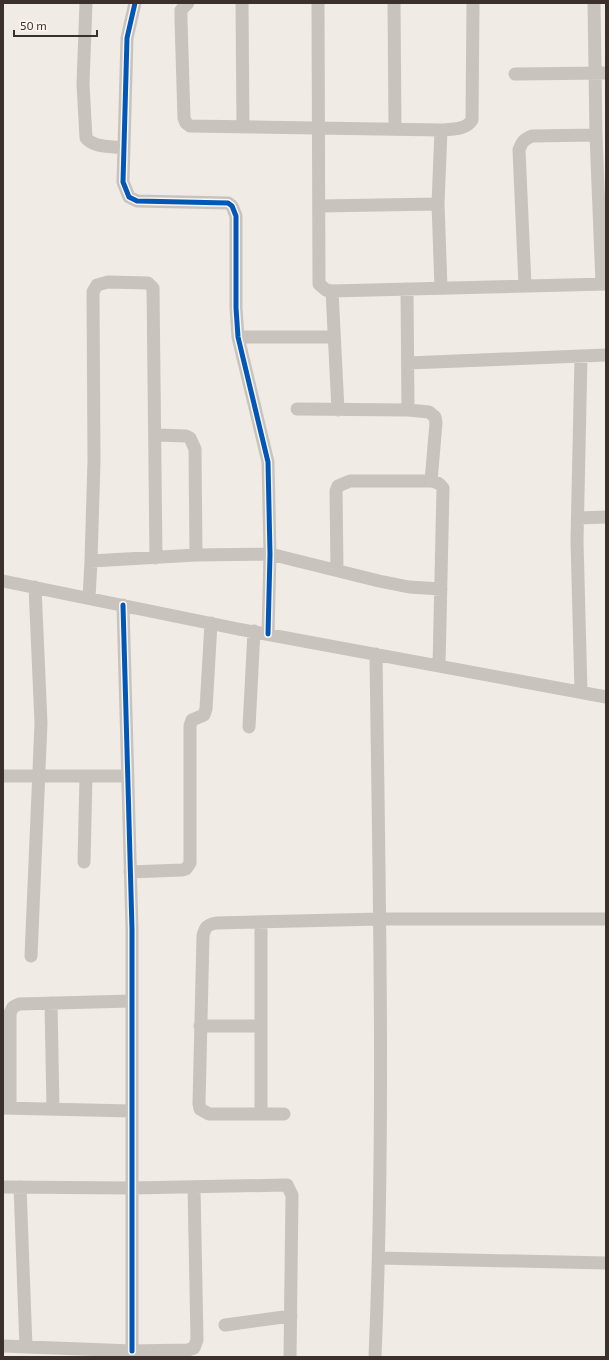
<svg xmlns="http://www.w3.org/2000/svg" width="609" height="1360" font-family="'Exo 2',sans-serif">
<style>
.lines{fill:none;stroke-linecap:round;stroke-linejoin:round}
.minor{stroke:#c9c3be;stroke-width:13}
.cycleway-casing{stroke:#fbf5ee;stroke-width:8}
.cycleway{stroke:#0057b8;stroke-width:5}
</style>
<rect width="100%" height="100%" fill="#f0ebe5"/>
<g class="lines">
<path class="minor" d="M86,3L83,84L86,138C94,148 112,146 124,148
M135,3L127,38L123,182L129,197L137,201L228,203L232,206L236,216V308L238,337L268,462L270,554L268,634
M188,3L181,10V20L184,118L186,123L190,126L441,130C452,129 466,130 472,120L473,3
M242,3L243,127
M318,3L319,284L326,290L332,291L606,284
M394,3L395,128
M594,3L596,135L602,284
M515,74L606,73
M441,130L438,204L441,288
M320,206L438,204
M525,285L519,150C522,142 523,140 532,136L596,135
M407,289L408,410
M332,291L338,410
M238,337H334
M581,356L577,541L581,692
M408,363L606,355
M297,409L408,410L429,412L435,417L436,423L431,481
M156,435L186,436L190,438L195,449L196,555
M578,518L606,517
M91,561L94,461L93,292L97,285L108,282L148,283L153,288L156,558
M337,570L336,491L338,486L350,481H431C436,482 440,483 443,488L439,666
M3,581L238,629L606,697
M89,598L91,561L196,555L270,554L379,581L409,587L441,589
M123,605L132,929V1351
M249,727L254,631
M3,776H128
M84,862L86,776
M130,872L182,870L186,869L190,863V726L192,720L204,715L206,709L211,623
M261,922V1114
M31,956L41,723L35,587
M51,1003L53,1109
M200,1026H261
M3,1108L131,1111
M10,1108V1013L13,1007L19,1004L131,1001
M284,1114H209L200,1109L199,1104L203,936C205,927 207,925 216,923L380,919H606
M3,1187L131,1188L287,1185L292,1195L290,1357
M20,1187L26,1347
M379,1258L606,1263
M225,1325L291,1316
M3,1346L132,1351L188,1350L194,1348L197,1340L194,1187
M375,1357C385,1123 379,888 376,654"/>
<defs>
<path id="cycleway" d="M135,3L127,38L123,182L129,197L137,201L228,203L232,206L236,216V308L238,337L268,462L270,554L268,634
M123,605L132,929V1351"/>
</defs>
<use href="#cycleway" class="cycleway-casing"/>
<use href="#cycleway" class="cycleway"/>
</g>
<rect width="609" height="1360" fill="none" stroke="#3b302b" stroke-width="8"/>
<path d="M14 30v6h83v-6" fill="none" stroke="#3b302b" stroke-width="2"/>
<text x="20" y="30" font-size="12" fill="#3b302b" stroke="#fbf5ee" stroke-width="3" paint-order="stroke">50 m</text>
</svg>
